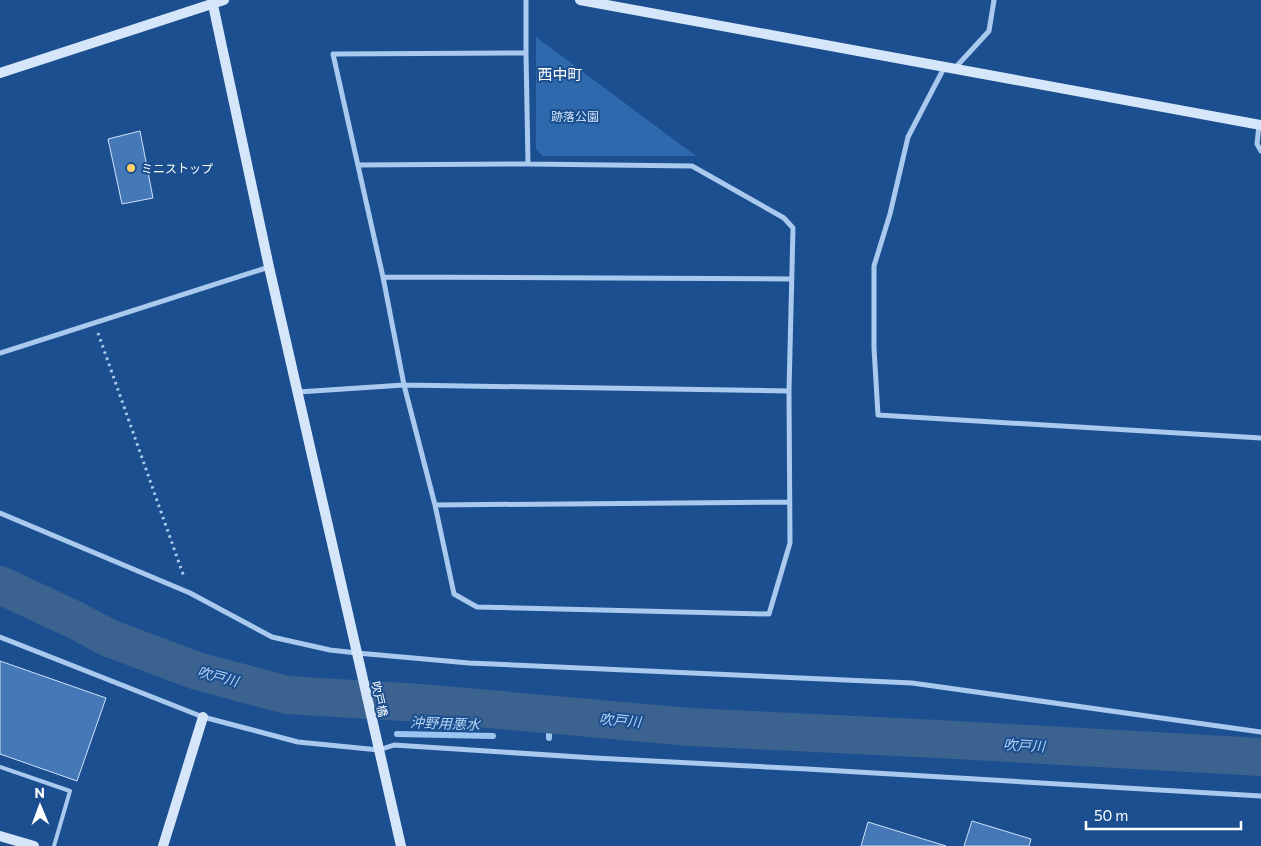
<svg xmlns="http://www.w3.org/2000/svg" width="1261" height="846" font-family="Commissioner,'Noto Sans JP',sans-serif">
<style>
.green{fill:#2e69ad}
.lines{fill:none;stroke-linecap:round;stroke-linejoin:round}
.stream{stroke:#9cc4f0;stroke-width:6}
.river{stroke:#3c6290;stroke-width:38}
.building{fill:#4478b7;stroke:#cfe3fa}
.path{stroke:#a9c9ee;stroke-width:3;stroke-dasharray:2.5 4;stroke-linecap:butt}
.lane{stroke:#a9c9ee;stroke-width:4}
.street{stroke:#a9c9ee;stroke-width:5}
.secondary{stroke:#d6e6fa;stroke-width:10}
.poi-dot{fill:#ffd166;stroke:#1b4f8f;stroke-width:2}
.labels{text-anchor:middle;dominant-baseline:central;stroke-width:4;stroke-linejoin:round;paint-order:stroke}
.park-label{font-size:12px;fill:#cfe3fa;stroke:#1b4f8f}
.poi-label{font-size:12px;fill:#fff;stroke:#1b4f8f;text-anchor:start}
.street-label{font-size:12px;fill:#fff;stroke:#1b4f8f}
.water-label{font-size:14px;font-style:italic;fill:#b5d3f5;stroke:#1b4f8f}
.quarter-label{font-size:15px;fill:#fff;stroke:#1b4f8f}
</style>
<rect width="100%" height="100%" fill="#1b4f8f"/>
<path class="green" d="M536,37L696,156H543L536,149Z"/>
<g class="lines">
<path class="stream" d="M397,734L493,736
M549,738V714"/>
<path class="river" d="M0,585L75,620L109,638L197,671L287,695L421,703L690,727L938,739L1261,757"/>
</g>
<path class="building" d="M140,131L153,198L122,204L108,139Z
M0,661L106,698L77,781L0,754Z
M972,821L1031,839L1029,846H964Z
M868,822L946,846H861Z"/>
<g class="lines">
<path class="path" d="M98,333L184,577"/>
<path class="lane" d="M0,767L70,791L54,846"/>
<path class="street" d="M526,53V0
M945,66L908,137L890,214L874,266V348L878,415L1261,438
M955,68L989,31L994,0
M1259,125L1257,144L1261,151
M358,165L528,164L692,166L784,218L793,228L789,391L790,543L769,614L477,607L454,594L435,505L404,385L383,277L333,54L526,53L528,164
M383,277L792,279
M0,353L269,267
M298,392L404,385L789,391
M435,505L790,502
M0,513L190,593L272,637L330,650L357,653L469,663L912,683L1261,732
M0,637L203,717L298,742L379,750L394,745L595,758L807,769L1261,796"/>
<path class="secondary" d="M212,0L269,267L401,846
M580,0L1261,125
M0,73L224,0
M0,836L34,846
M163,846L203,717"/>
</g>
<circle class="poi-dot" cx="131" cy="168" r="5"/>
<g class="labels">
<g class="park-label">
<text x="575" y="116">跡落公園</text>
</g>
<g class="poi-label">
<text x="141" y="168">ミニストップ</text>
</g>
<g class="street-label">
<text transform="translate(380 699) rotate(77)">吹戸橋</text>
</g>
<g class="water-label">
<text transform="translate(218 676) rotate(15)">吹戸川</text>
<text transform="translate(620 720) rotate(5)">吹戸川</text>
<text transform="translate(445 723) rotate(2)">沖野用悪水</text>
<text transform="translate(1024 745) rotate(3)">吹戸川</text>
</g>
<g class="quarter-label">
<text x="560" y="74">西中町</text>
</g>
</g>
<g transform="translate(40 806) rotate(359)" stroke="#1b4f8f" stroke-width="4" paint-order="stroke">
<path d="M0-4L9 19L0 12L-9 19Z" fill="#ffffff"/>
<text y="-8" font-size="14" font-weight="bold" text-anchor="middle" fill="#ffffff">N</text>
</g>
<path d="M1086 821v8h155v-8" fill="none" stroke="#ffffff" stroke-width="2.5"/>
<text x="1094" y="821" font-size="15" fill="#ffffff" stroke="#1b4f8f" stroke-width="4" paint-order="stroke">50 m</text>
</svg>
